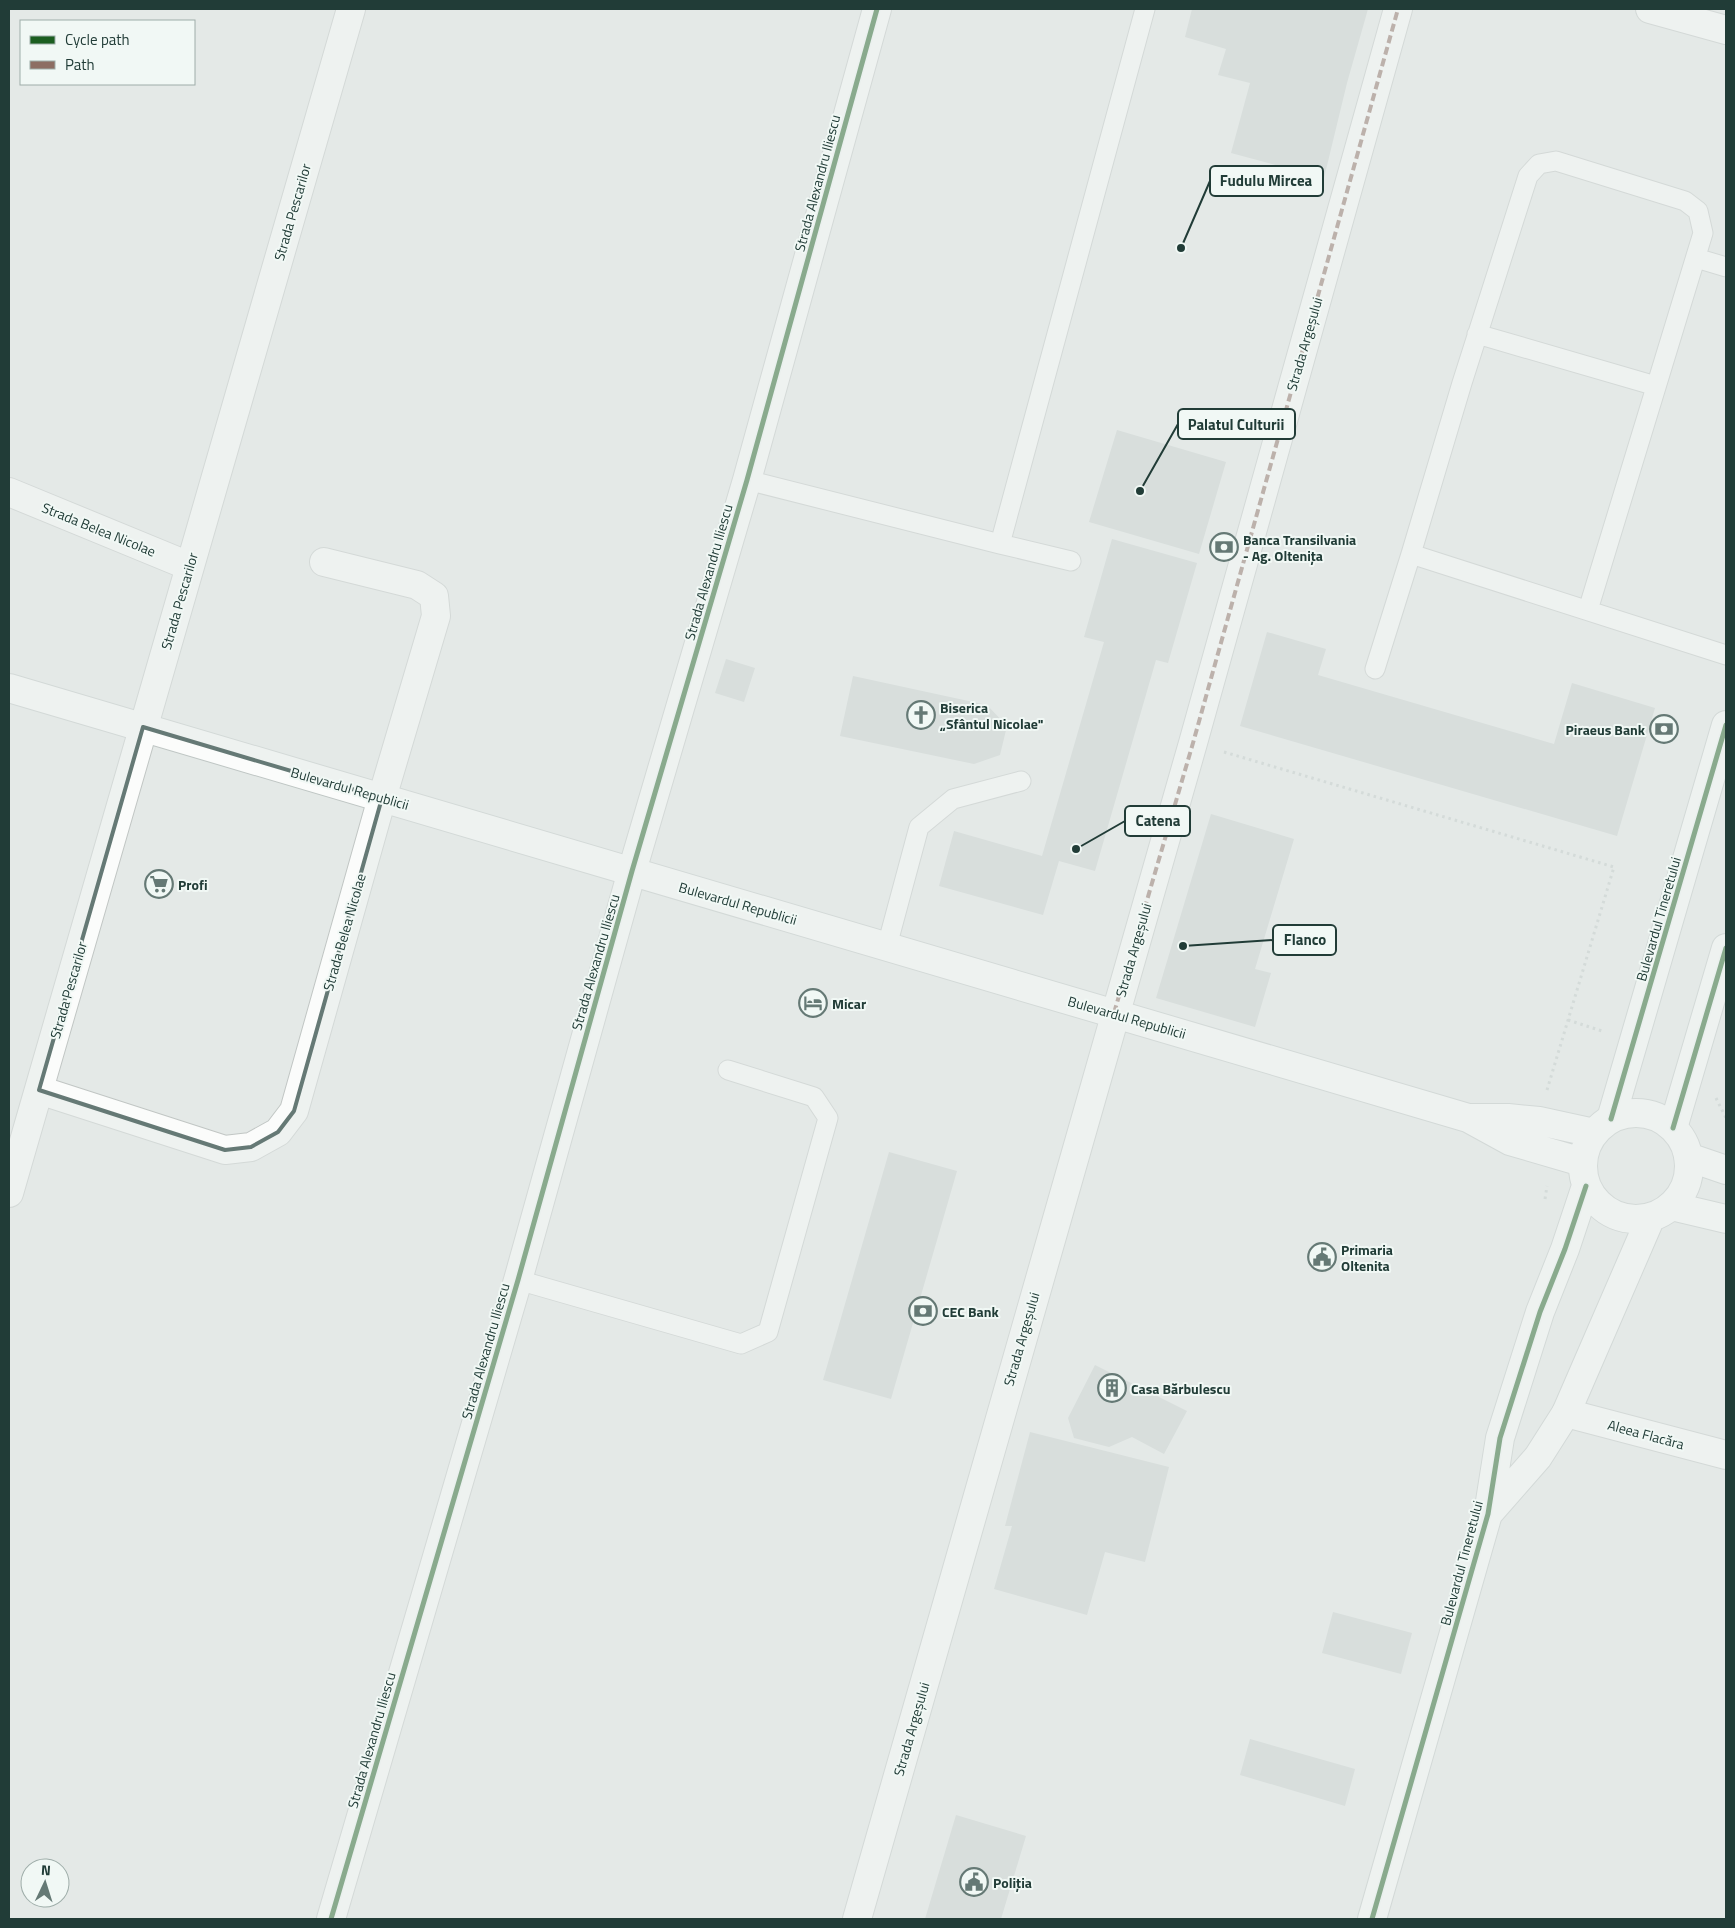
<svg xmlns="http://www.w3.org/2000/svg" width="1735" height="1928" font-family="'Titillium Web',sans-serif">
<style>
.building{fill:#cad0ce}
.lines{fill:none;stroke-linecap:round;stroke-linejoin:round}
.lane-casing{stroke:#c1c6c4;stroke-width:21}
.street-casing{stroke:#c1c6c4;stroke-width:30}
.secondary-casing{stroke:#bfc6c4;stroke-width:30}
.path{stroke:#c1c9c7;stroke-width:3;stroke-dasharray:2.5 4;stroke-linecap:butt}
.lane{stroke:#fbfcfb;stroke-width:19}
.street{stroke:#fbfcfb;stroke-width:28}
.secondary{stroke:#fbfcfb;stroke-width:28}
.quiet{stroke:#8d6e63;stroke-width:4;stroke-dasharray:8 4;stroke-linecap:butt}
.cycleway-casing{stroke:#f1f8f5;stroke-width:8}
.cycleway{stroke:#1b5e20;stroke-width:5}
.marked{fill:none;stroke:#657975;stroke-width:4;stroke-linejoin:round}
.labels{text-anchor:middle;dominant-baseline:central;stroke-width:4;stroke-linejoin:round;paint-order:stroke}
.street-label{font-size:14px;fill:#213c37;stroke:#f1f8f5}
.poi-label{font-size:14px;font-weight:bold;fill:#213c37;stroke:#f1f8f5;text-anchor:start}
.leader{fill:none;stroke:#213c37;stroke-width:2}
.callout-dot{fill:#213c37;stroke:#f1f8f5;stroke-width:2}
.callout{fill:#f1f8f5;stroke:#213c37;stroke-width:2}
.callout-label{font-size:15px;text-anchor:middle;font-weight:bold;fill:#213c37}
</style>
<rect width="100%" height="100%" fill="#e4e9e7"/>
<path class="building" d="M1192,9H1368L1347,83L1324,178L1231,153L1250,83L1218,75L1226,49L1185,37Z
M1117,430L1226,462L1199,554L1089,522Z
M1112,539L1197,563L1168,663L1156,660L1095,871L1059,861L1043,915L939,886L954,831L1042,856L1104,642L1084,637Z
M1267,632L1326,649L1318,675L1554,744L1572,683L1655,708L1617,836L1240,726Z
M726,659L755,668L744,702L715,693Z
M853,676L987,705L1007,726L1000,755L974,764L840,736Z
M1211,814L1294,839L1255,969L1271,973L1255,1027L1156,998Z
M889,1152L957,1171L891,1399L823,1380Z
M1095,1365L1187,1411L1164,1454L1132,1437L1109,1447L1074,1438L1068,1418Z
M1030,1432L1169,1467L1145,1562L1105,1552L1087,1615L994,1589L1012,1526H1005Z
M1333,1612L1412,1633L1401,1674L1322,1653Z
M1250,1739L1355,1769L1345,1806L1240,1775Z
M956,1815L1026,1836L1001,1919H925Z"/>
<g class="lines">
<defs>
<path id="lane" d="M1696,258L1726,267
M1477,334L1656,386
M747,480L1000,544L1071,561
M1000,544L1145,9
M1411,554L1726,655
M1375,669L1411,554L1462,383L1528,176L1539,164L1556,161L1685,201L1698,211L1703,233L1588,610
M887,946L919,827L953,799L1021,781
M518,1280L741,1344L768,1332L828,1118L814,1097L728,1070"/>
<path id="street" d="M1650,9L1726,30
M9,492L189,566
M39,1090L225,1150L251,1147L278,1132L294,1111L382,798L436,616L434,596L417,585L324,562
M9,1193L351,9
M1566,1413L1726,1455
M331,1919L518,1280L632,871L747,480L877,9
M857,1919L1193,743L1398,9"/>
<path id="secondary" d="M9,688L1468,1118L1510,1141L1582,1162
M1583 1166a53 53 0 1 1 106 0a53 53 0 1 1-106 0Z
M1469,1118H1508L1539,1121L1594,1133
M1611,1119L1726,725
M1673,1128L1726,948
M1688,1157L1726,1170
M1671,1206L1726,1219
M1488,1514L1538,1457L1566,1413L1651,1217
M1372,1919L1488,1514L1500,1438L1540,1312L1565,1249L1586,1186"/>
</defs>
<use href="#lane" class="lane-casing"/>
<use href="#street" class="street-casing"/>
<use href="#secondary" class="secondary-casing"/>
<path class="path" d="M1224,752L1614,867L1547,1090
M1568,1020L1605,1032
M1716,1098L1726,1118
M1545,1199L1547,1186"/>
<use href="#lane" class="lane"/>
<use href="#street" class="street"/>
<use href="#secondary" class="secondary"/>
<path class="quiet" d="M1114,1013L1193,743L1398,9"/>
<defs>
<path id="cycleway" d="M1611,1119L1726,725
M1673,1128L1726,948
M331,1919L518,1280L632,871L747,480L877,9
M1372,1919L1488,1514L1500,1438L1540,1312L1565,1249L1586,1186"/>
</defs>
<use href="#cycleway" class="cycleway-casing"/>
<use href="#cycleway" class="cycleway"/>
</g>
<path d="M0 0H1735V1928H0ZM143,727L382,798L294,1111L278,1132L251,1147L225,1150L39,1090Z" fill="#e4e9e7" fill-opacity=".55" fill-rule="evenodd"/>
<path class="marked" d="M143,727L382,798L294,1111L278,1132L251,1147L225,1150L39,1090Z"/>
<defs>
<symbol id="bank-ring" viewBox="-11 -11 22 22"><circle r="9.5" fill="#f1f8f5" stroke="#657975" stroke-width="1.5"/><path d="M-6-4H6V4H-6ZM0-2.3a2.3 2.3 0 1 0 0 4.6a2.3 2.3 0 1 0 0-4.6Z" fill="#657975"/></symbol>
<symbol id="church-ring" viewBox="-11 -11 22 22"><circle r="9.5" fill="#f1f8f5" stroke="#657975" stroke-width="1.5"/><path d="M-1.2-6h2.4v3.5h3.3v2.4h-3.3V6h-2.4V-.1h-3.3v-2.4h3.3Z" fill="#657975"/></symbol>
<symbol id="supermarket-ring" viewBox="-11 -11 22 22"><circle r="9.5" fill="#f1f8f5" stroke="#657975" stroke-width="1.5"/><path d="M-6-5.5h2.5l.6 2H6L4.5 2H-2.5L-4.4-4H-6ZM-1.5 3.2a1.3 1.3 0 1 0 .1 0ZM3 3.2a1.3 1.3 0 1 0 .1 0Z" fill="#657975"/></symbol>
<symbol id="hotel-ring" viewBox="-11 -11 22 22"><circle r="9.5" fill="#f1f8f5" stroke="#657975" stroke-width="1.5"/><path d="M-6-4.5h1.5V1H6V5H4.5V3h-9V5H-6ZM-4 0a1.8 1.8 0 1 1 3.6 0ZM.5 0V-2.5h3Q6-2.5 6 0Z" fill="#657975"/></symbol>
<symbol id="civic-ring" viewBox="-11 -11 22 22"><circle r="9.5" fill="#f1f8f5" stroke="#657975" stroke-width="1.5"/><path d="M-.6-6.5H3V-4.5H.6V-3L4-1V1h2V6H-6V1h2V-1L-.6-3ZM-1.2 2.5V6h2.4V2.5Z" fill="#657975"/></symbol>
<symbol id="building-ring" viewBox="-11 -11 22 22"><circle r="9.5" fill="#f1f8f5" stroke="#657975" stroke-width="1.5"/><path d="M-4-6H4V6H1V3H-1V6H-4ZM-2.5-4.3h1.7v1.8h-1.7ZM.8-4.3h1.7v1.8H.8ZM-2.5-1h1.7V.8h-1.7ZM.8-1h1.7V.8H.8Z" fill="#657975"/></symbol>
</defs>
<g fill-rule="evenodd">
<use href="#bank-ring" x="1208" y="531" width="32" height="32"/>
<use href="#church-ring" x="905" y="699" width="32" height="32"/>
<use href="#bank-ring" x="1648" y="713" width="32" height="32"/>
<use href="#supermarket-ring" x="143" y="868" width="32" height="32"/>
<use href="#hotel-ring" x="797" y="987" width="32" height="32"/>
<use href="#civic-ring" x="1306" y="1241" width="32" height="32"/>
<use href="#bank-ring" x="907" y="1295" width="32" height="32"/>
<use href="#building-ring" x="1096" y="1372" width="32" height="32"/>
<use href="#civic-ring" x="958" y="1866" width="32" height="32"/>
</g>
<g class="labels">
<g class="street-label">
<text transform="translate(817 183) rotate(-75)">Strada Alexandru Iliescu</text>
<text transform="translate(292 212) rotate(-74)">Strada Pescarilor</text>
<text transform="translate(1304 344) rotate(-74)">Strada Argeșului</text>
<text transform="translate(99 529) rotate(22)">Strada Belea Nicolae</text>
<text transform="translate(708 572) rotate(-74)">Strada Alexandru Iliescu</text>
<text transform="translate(179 601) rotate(-74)">Strada Pescarilor</text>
<text transform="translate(350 788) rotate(16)">Bulevardul Republicii</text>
<text transform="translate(738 903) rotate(16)">Bulevardul Republicii</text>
<text transform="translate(1658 919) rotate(-74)">Bulevardul Tineretului</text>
<text transform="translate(344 932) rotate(-74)">Strada Belea Nicolae</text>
<text transform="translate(1133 950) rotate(-74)">Strada Argeșului</text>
<text transform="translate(595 962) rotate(-74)">Strada Alexandru Iliescu</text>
<text transform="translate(68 990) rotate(-74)">Strada Pescarilor</text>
<text transform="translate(1127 1017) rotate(16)">Bulevardul Republicii</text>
<text transform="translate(1021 1339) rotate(-74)">Strada Argeșului</text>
<text transform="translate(485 1351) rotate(-74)">Strada Alexandru Iliescu</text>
<text transform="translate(1646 1434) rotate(15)">Aleea Flacăra</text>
<text transform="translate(1461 1563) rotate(-75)">Bulevardul Tineretului</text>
<text transform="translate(911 1729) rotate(-74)">Strada Argeșului</text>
<text transform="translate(371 1740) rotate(-74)">Strada Alexandru Iliescu</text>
</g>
<g class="poi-label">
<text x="1243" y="539">Banca Transilvania<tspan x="1243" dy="16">- Ag. Oltenița</tspan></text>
<text x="940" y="707">Biserica<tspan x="940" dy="16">„Sfântul Nicolae"</tspan></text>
<text x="1645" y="729" text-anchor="end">Piraeus Bank</text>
<text x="178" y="884">Profi</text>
<text x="832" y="1003">Micar</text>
<text x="1341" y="1249">Primaria<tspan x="1341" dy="16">Oltenita</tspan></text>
<text x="942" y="1311">CEC Bank</text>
<text x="1131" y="1388">Casa Bărbulescu</text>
<text x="993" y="1882">Poliția</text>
</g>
</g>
<path class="leader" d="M1181 248L1210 181M1140 491L1178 424M1076 849L1125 821M1183 946L1273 940"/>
<g class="callout-dot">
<circle cx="1181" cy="248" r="5"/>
<circle cx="1140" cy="491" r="5"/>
<circle cx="1076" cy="849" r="5"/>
<circle cx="1183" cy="946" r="5"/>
</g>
<g class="callout">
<rect x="1210" y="166" width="113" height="30" rx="5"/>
<rect x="1178" y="409" width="117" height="30" rx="5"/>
<rect x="1125" y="806" width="65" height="30" rx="5"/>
<rect x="1273" y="925" width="63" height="30" rx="5"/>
</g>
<g class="callout-label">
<text x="1266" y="186">Fudulu Mircea</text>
<text x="1236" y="430">Palatul Culturii</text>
<text x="1158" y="826">Catena</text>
<text x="1305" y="945">Flanco</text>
</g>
<rect width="1735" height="1928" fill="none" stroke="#213c37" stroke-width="20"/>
<rect x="20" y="20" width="175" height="65" fill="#f1f8f5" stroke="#9eada9"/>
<rect x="30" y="36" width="25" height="8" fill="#1b5e20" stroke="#9eada9"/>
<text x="65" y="45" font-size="15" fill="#213c37">Cycle path</text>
<rect x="30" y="61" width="25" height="8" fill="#8d6e63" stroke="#9eada9"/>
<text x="65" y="70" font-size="15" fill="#213c37">Path</text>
<g transform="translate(45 1883) rotate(4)"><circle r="24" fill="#f1f8f5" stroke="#9eada9"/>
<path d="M0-4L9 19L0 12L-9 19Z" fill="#657975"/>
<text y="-8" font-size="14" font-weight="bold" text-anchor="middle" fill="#213c37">N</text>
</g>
</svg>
